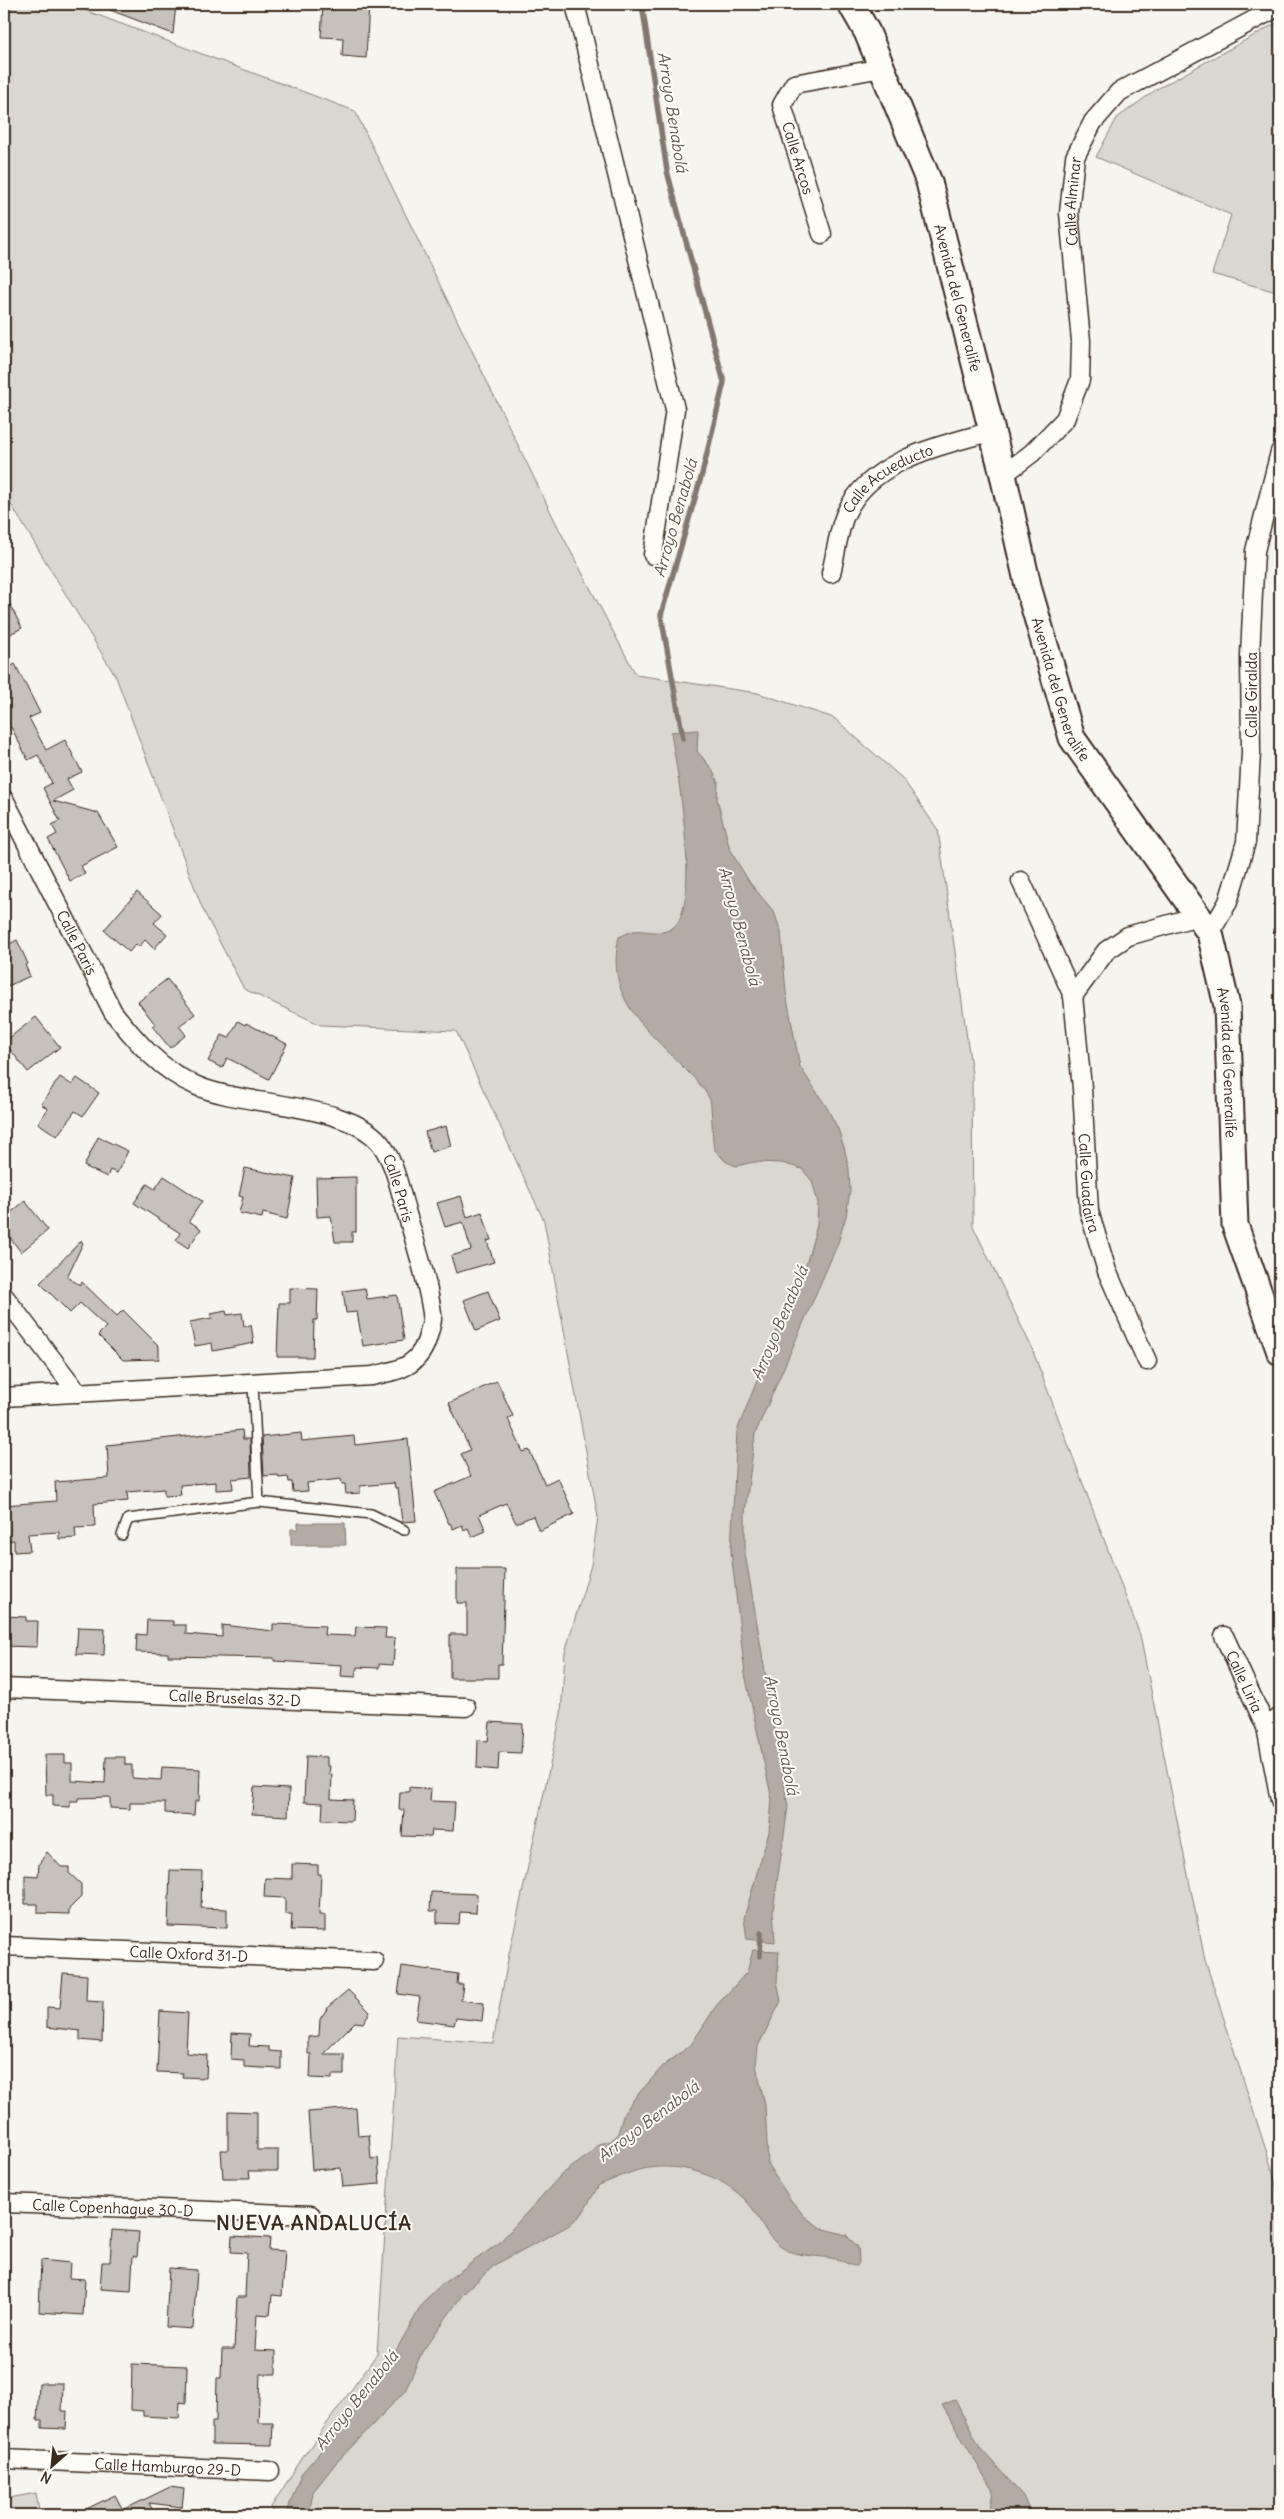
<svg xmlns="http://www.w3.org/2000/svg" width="1284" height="2519" font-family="Delius,sans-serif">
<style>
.green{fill:#dad6d0;stroke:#8a8077}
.water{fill:#b4aca4;stroke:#84786e}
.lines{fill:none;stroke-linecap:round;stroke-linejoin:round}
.stream{stroke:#84786e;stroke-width:5.5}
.building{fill:#c7c1bb;stroke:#3b2a1e}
.lane-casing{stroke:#3b2a1e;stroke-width:12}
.street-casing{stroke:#3b2a1e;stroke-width:21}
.secondary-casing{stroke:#3b2a1e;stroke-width:29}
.lane{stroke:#fdfcf7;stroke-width:9}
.street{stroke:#fdfcf7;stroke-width:18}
.secondary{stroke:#fdfcf7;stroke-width:25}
.labels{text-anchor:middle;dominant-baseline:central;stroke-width:4;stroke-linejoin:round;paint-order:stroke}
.street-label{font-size:15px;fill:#3b2a1e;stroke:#fdfcf7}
.water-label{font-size:16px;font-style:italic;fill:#65584d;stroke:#fdfcf7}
.district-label{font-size:20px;font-weight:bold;letter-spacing:1px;fill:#3b2a1e;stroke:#fdfcf7}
</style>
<rect width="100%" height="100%" fill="#f5f4ee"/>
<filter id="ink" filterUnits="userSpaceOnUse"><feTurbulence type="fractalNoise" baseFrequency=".02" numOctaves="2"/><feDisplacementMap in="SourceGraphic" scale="10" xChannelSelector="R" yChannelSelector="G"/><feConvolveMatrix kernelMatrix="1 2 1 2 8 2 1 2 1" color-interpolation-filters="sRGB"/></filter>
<g filter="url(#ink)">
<path class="green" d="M4,4H68L355,111L559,529L636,675L758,693L834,718L903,779L938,830L972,1074L973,1226L1031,1346L1140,1635L1205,1960L1273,2172L1280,2204V2515H275L271,2507L305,2454L377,2354L398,2036L493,2043L509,1954L561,1714L565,1652L591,1565L598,1517L544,1221L456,1031L321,1025L244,989L203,910L116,677L4,493Z
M1280,21V293L1212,274L1231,215L1096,157L1117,118L1157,89Z
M36,2493L40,2515H7L4,2499Z"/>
<path class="water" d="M698,730L697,751L712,769L718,783L717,799L730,850L750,883L774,912L781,932L786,993L800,1067L826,1106L838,1129L844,1147L849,1169L850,1191L846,1216L838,1243L755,1434L745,1513V1553L788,1807L773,1910L775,1942L747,1939L744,1918L769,1832L772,1800L745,1674L731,1551L737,1431L787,1305L804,1272L817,1225L818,1203L812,1181L802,1169L782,1163L754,1162L736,1166L725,1161L714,1149C712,1139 712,1106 710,1100C704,1087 693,1077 683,1067C645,1027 605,999 619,937C624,935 629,932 633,931C646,929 659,936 671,929C704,910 676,766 671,732Z
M298,1523H345L346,1545H291V1529H298Z
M753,1950L779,1951L777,1981L781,2001L758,2046L756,2065L765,2105L768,2165L790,2199L805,2217L821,2228L846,2235L858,2247L859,2262L857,2266C850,2266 846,2262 839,2260C820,2254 794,2259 777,2244C765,2234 759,2216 749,2204C723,2174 676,2160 638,2170C625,2174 612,2180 599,2185L582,2214L568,2226L496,2264L463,2294L422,2352L405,2391L335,2464L313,2492L309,2515H289L288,2509L301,2474L347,2421L386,2368L424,2301L442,2284L499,2243L561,2175L590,2154L598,2144L611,2141L618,2133L624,2113L634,2099L663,2066L691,2045L716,2006L747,1972Z
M955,2400L980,2448L1023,2496L1031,2515H989L993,2491L942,2405Z"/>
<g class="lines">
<path class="stream" d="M642,4L667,171L724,382L702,474L661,615L683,738
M760,1956L761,1933"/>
</g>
<path class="building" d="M97,4H176L173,34L97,5Z
M323,4H369L366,58L342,56L343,38L321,37Z
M4,593L22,628L4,637Z
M15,664L40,713L29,718L46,750L65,740L82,772L67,779L73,790L53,801L98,813L118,847L81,866L85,874L70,881L48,839L57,834L52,825L60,821L43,788L52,783L38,755L28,760L11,727L4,731V670Z
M137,892L162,914L154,923L167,934L154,949L145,940L139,947L136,944L129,952L104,930Z
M17,940L28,964L25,965L30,976L8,986L4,976V947Z
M167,979L195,1014L179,1026L186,1035L170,1048L152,1026L155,1024L138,1002Z
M36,1017L60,1047L28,1072L4,1042Z
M238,1021L245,1025L246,1023L287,1044L269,1079L227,1058L222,1068L208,1061L222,1035L229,1038Z
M60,1077L72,1085L77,1078L99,1093L83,1116L75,1111L57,1136L38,1123L48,1109L41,1104Z
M446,1126L451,1146L431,1152L425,1132Z
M98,1137L128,1151L117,1173L110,1170L107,1177L84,1166Z
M245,1168L295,1178L287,1219L263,1213L262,1218L239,1213L243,1197L239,1196Z
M164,1176L202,1201L189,1221L201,1229L188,1248L176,1240L180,1233L134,1203L147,1184L155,1189Z
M356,1177V1232H352V1242H335L331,1216L317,1217L316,1178Z
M461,1196L467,1217L482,1212L491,1240L487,1241L494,1262L456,1273L451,1256L471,1250L463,1222L445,1227L437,1203Z
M25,1201L48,1230L21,1252L4,1230V1218Z
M81,1241L83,1243L67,1277L80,1285L82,1282L117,1316L123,1310L159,1346V1359L123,1360L98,1335L106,1327L80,1303L70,1313L40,1283Z
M290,1288L318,1289L317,1320H314L313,1357H277L279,1303H290Z
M365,1288L367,1299L397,1295L404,1340L363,1346L357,1312L346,1313L343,1291Z
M488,1291L500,1321L476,1331L464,1300Z
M226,1311L227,1315L242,1313L244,1326L251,1325L254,1343L213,1351L212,1343L195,1346L190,1322L212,1318L211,1314Z
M497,1381L513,1416L508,1419L523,1452L529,1450L545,1484L558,1478L574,1514L539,1531L533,1516L516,1523L506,1503L479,1515L486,1531L472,1537L468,1528L464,1530L462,1525L453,1529L450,1523L449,1524L434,1492L471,1476L461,1454L470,1450L449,1403Z
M242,1430L243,1439H250L251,1477L232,1479L233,1489L216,1490V1482L180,1485L181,1495L164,1496V1489L127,1492L128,1501L94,1504L95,1527L75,1528L76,1538L59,1539V1532L28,1534L30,1551L14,1552V1540L4,1541V1505L56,1501L55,1482L109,1478L107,1445Z
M301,1433L302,1441L354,1436L355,1445L408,1439L416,1521L402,1522L398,1488H395L394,1483L360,1486V1493L346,1494L345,1484H342L341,1479L307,1483L308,1491L293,1492L292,1482H289L288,1477L279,1478L278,1475L264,1476L262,1437Z
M457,1569H505L502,1664H498V1678H450V1634H467V1603H457Z
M4,1616L26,1617V1621H38L37,1647L4,1646Z
M147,1620L173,1621V1625H186V1634L222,1637V1625L273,1631V1624L325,1626L324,1635L355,1636L356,1627L386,1628L385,1638H395L393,1665L379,1664V1668L357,1667L356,1677L341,1676L342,1665L274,1661V1658L168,1656V1653L136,1652L137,1634L146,1635Z
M78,1627L105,1628L104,1655L76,1654Z
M490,1722L523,1724L521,1753L499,1752L498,1770L477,1768L478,1740L488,1741Z
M45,1755H65V1763H72V1781L105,1783L106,1757H125V1765H132V1778L161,1780L162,1767L200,1769L199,1801H195L194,1815L165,1813V1803H130V1809L110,1808V1797L78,1798V1801H70V1807L53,1806V1795H46Z
M306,1756L327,1757V1766H330L329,1774H332L331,1799L353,1800L352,1821L322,1820L323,1803L304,1802Z
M254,1787L289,1789L288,1816L252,1814Z
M409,1787L431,1789L430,1801L455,1802L453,1831L432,1830L431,1837L402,1836L404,1810H399L400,1792H409Z
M47,1852L61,1867H69V1873L81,1884V1897L69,1909V1914L38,1913V1904H25V1875L38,1876L39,1864Z
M292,1864L318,1865V1874H321L319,1915H325V1931L291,1930L292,1914H285V1898L264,1897L265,1878L292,1879Z
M170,1870L202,1871L201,1908L227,1909V1928L168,1926Z
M431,1892L477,1894L476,1913L460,1912L459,1924L437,1923V1911H430Z
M402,1966L458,1974L457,1984H463L461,2000L484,2003L482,2021L456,2018L454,2025L416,2020L420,1997L398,1994Z
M63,1973L87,1975L86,2001L103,2002L102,2042L80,2040V2031L47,2027V2007L60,2008Z
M348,1990L370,2012L363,2023L355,2022L323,2054H344V2075H332V2079L310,2078L311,2054H308V2037L319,2036L320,2019L329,2006Z
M160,2011L188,2013L186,2053L207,2055L206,2078L182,2077L183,2073L157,2072Z
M232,2033L250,2034L249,2046L269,2047V2051L281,2052V2069L244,2067V2060L231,2059Z
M356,2108L358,2136L369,2135L371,2159L378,2158L380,2184L343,2187L341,2168L312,2170L308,2112Z
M228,2111L257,2112V2150H278V2171H249L250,2178H223L221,2150H228Z
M112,2230L139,2232L137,2257L133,2256L131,2291L100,2289L102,2262H110Z
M232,2236L270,2238L269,2250L285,2251L282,2296L272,2295L270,2315L257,2314L255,2350L276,2351V2374H260L258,2423H273L272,2445L212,2444V2421H216L217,2378H221L222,2349H234L237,2297H245L247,2253L231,2252Z
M41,2260L70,2263L69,2278L85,2279L83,2315L39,2312Z
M169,2268L197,2270L193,2329L166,2327Z
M132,2364L187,2366L186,2403L180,2402L179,2418L143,2416V2411L131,2410Z
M39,2383H63L62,2411H67L66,2429L42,2428V2420H37Z
M170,2487L184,2489L182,2507L149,2503L155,2515H74L115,2495L123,2510Z"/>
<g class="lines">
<defs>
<path id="lane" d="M253,1384L259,1502
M122,1535L128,1519L259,1502L371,1514L404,1530"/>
<g id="street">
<path d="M575,4L675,409L653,555"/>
<path d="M822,234L782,105L794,84L882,68"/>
<path id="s1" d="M1003,475L1032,453L1065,419L1080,380L1081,341L1069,213L1075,157L1093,122L1119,92L1280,6"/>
<path id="s2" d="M831,573C836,554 838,530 846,513C871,459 941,446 992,431"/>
<path id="s3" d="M4,799L113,1012C136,1041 161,1071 197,1086C245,1107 354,1102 383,1147C395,1165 399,1187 405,1207C415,1243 427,1277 432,1313C433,1320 431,1326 429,1332C422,1365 402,1370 372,1376L4,1397"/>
<path id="s4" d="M1021,881L1073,996L1082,1088L1089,1211L1107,1271L1147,1361"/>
<path d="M1210,933L1228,902L1246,842L1251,753L1250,655L1255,551L1280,452"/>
<path d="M1073,996L1106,951L1128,936L1198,916"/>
<path d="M4,1296L78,1393"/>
<path id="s5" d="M1224,1636L1266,1727L1280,1800"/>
<path id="s6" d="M4,1688L466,1707"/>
<path d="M1266,1727L1280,1717"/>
<path id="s7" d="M4,1946L374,1961"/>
<path id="s8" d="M4,2203L311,2215"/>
<path id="s9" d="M4,2459L270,2471"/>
</g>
<g id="secondary">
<path id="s10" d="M851,4L867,32L929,182L1003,475L1029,590L1072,738L1210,933L1227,1006L1235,1225L1280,1352"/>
</g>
</defs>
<use href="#lane" class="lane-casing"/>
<use href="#street" class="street-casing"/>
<use href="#secondary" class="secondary-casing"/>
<use href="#lane" class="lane"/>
<use href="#street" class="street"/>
<use href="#secondary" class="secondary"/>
</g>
</g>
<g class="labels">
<g class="street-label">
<text transform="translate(798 158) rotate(73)">Calle Arcos</text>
<text stroke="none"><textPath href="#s1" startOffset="305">Calle Alminar</textPath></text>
<text stroke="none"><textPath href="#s10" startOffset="314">Avenida del Generalife</textPath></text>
<text stroke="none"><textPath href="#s2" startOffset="118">Calle Acueducto</textPath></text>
<text stroke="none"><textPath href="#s10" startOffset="719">Avenida del Generalife</textPath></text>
<text transform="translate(1251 695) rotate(-90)">Calle Giralda</text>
<text stroke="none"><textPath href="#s3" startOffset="161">Calle Paris</textPath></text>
<text stroke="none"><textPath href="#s10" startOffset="1139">Avenida del Generalife</textPath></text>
<text stroke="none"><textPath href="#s4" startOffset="314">Calle Guadaira</textPath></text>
<text stroke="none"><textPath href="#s3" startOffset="596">Calle Paris</textPath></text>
<text stroke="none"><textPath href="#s5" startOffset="50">Calle Liria</textPath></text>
<text stroke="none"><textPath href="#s6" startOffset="231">Calle Bruselas 32-D</textPath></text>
<text stroke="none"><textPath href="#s7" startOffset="185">Calle Oxford 31-D</textPath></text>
<text stroke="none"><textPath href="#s8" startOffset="109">Calle Copenhague 30-D</textPath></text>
<text stroke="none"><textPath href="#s9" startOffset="164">Calle Hamburgo 29-D</textPath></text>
</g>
<g class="water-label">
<text transform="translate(673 112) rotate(81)">Arroyo Benabolá</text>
<text transform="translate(675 518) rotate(-74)">Arroyo Benabolá</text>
<text transform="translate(740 926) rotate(75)">Arroyo Benabolá</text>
<text transform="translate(779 1323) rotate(-67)">Arroyo Benabolá</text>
<text transform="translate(782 1735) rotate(79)">Arroyo Benabolá</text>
<text transform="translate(648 2121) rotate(-37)">Arroyo Benabolá</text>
<text transform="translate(356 2400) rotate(-51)">Arroyo Benabolá</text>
</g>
<g class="district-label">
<text x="314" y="2222">NUEVA ANDALUCÍA</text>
</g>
</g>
<rect width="1284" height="2519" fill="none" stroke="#fdfcf7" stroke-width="20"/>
<rect x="10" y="10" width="1264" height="2499" fill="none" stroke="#3b2a1e" stroke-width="2" filter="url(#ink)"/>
<g transform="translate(52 2466) rotate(207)" stroke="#fdfcf7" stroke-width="4" paint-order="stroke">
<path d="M0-4L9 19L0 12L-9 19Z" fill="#3b2a1e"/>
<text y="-8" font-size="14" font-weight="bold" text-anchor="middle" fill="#3b2a1e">N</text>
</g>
</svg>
